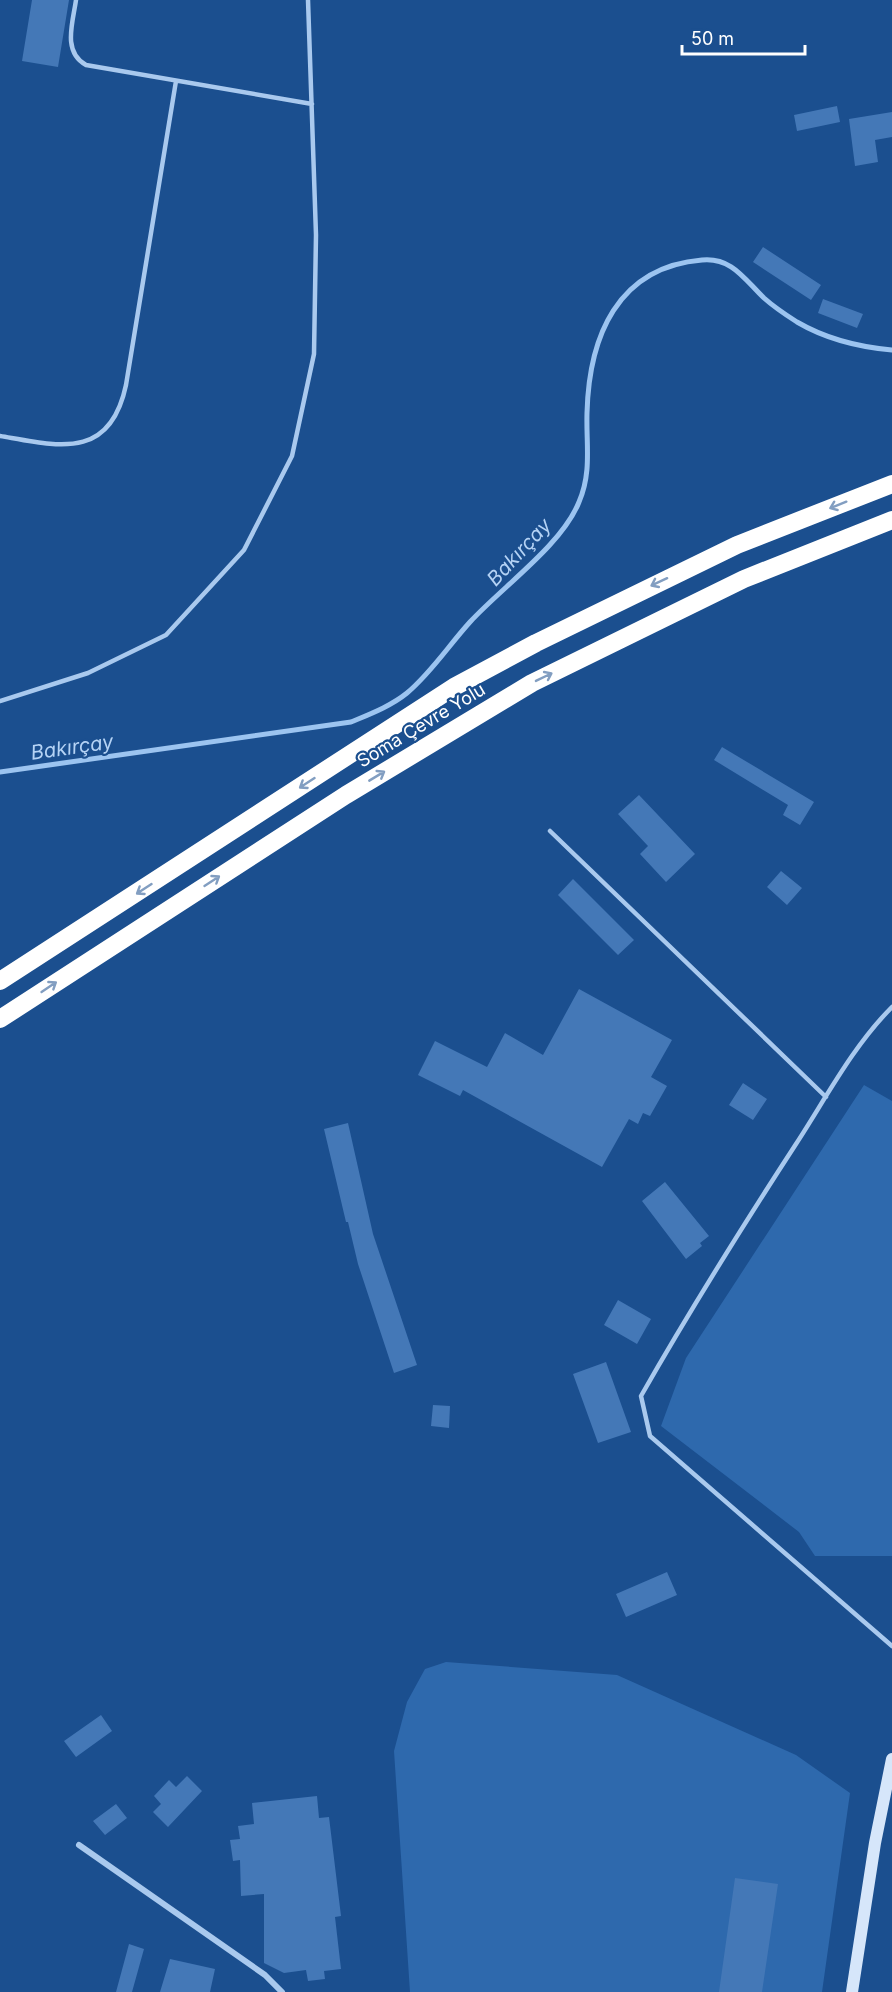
<svg xmlns="http://www.w3.org/2000/svg" width="892" height="1992" font-family="Inter,sans-serif">
<style>
.green{fill:#2e69ad}
.lines{fill:none;stroke-linecap:round;stroke-linejoin:round}
.stream{stroke:#9cc4f0;stroke-width:5}
.building{fill:#4478b7}
.lane{stroke:#a9c9ee;stroke-width:4.5}
.street{stroke:#a9c9ee;stroke-width:6}
.secondary{stroke:#d6e6fa;stroke-width:12}
.highway{stroke:#fff;stroke-width:18}
.oneway{stroke:#829ec1}
.labels{text-anchor:middle;dominant-baseline:central;stroke-width:4.5;stroke-linejoin:round;paint-order:stroke}
.street-label{font-size:18px;fill:#fff;stroke:#1b4f8f}
.water-label{font-size:20px;font-style:italic;fill:#b5d3f5;stroke:#1b4f8f}
</style>
<rect width="100%" height="100%" fill="#1b4f8f"/>
<path class="green" d="M864,1085L892,1101V1556H815L799,1532L661,1426L686,1358Z
M446,1662L617,1675L796,1755L850,1793L822,1992H410L394,1751L407,1702L425,1669Z"/>
<g class="lines">
<path class="stream" d="M0,772L351,722C370,714 391,706 407,693C431,673 449,645 470,622C502,587 562,545 579,502C592,472 586,444 587,413C589,337 617,267 702,260C732,257 745,280 764,298C774,307 786,315 797,322C826,339 858,347 892,350"/>
</g>
<path class="building" d="M32,0H69L58,67L22,61Z
M837,106L840,122L797,131L794,115Z
M892,112V137L875,140L878,162L855,166L849,119Z
M763,247L821,285L811,300L753,262Z
M823,299L863,314L857,328L818,313Z
M722,747L814,802L800,825L783,815L788,805L714,760Z
M639,795L695,854L666,882L640,854L648,846L618,814Z
M781,871L802,888L787,905L767,887Z
M573,879L634,940L618,955L558,895Z
M579,989L672,1040L651,1077L667,1086L650,1116L643,1113L638,1124L629,1119L602,1167L463,1090L460,1096L418,1075L435,1041L487,1067L505,1033L543,1055Z
M743,1083L767,1099L753,1120L729,1105Z
M348,1123L373,1234L417,1365L394,1373L358,1264L348,1222H346L324,1129Z
M665,1182L709,1236L700,1243L702,1246L686,1259L642,1201Z
M618,1300L651,1319L637,1344L604,1325Z
M606,1362L631,1432L598,1443L573,1374Z
M433,1405L450,1406L449,1428L431,1426Z
M667,1572L677,1595L626,1617L616,1594Z
M101,1715L112,1731L76,1757L64,1741Z
M187,1776L202,1791L168,1827L153,1812L161,1804L154,1796L169,1780L176,1787Z
M317,1796L319,1818L329,1817L341,1916L335,1917L341,1969L324,1971L325,1979L308,1981L306,1970L284,1973L264,1963V1894L241,1896L240,1860L233,1861L230,1840L240,1839L238,1826L254,1824L252,1803Z
M116,1804L127,1818L105,1835L93,1821Z
M735,1878L778,1884L762,1992H719Z
M129,1944L144,1949L132,1992H116Z
M170,1959L215,1969L210,1992H160Z"/>
<g class="lines">
<path class="lane" d="M76,0C73,22 62,52 86,65L312,104
M0,436C58,446 110,461 126,385L176,81
M0,701L88,673L166,635L244,550L292,456L314,354L316,235L308,0
M550,831L826,1097
M892,1007C853,1046 826,1098 796,1144C742,1227 690,1310 641,1396L650,1436L892,1646"/>
<path class="street" d="M79,1845L265,1975L282,1992"/>
<path class="secondary" d="M852,1992L875,1843L892,1759"/>
<path class="highway" d="M0,981L454,687L536,643L737,545L892,484
M0,1019L346,795L532,683L744,579L892,520"/>
</g>
<defs><path id="oneway-shaft" d="M-6 0H5M1.5-3L5.5 0L1.5 3" fill="none" stroke-width="1.6" stroke-linecap="round" stroke-linejoin="round" transform="scale(1.5)"/></defs>
<g class="oneway">
<use href="#oneway-shaft" transform="translate(838 505) rotate(158)"/>
<use href="#oneway-shaft" transform="translate(659 582) rotate(155)"/>
<use href="#oneway-shaft" transform="translate(544 677) rotate(-26)"/>
<use href="#oneway-shaft" transform="translate(377 776) rotate(-31)"/>
<use href="#oneway-shaft" transform="translate(307 783) rotate(147)"/>
<use href="#oneway-shaft" transform="translate(212 881) rotate(-33)"/>
<use href="#oneway-shaft" transform="translate(144 889) rotate(147)"/>
<use href="#oneway-shaft" transform="translate(49 987) rotate(-34)"/>
</g>
<g class="labels">
<g class="street-label">
<text transform="translate(421 725) rotate(-31)">Soma Çevre Yolu</text>
</g>
<g class="water-label">
<text transform="translate(519 552) rotate(-47)">Bakırçay</text>
<text transform="translate(72 747) rotate(-8)">Bakırçay</text>
</g>
</g>
<path d="M682 45v9h123v-9" fill="none" stroke="#ffffff" stroke-width="3"/>
<text x="691" y="45" font-size="18" fill="#ffffff" stroke="#1b4f8f" stroke-width="4.5" paint-order="stroke">50 m</text>
</svg>
